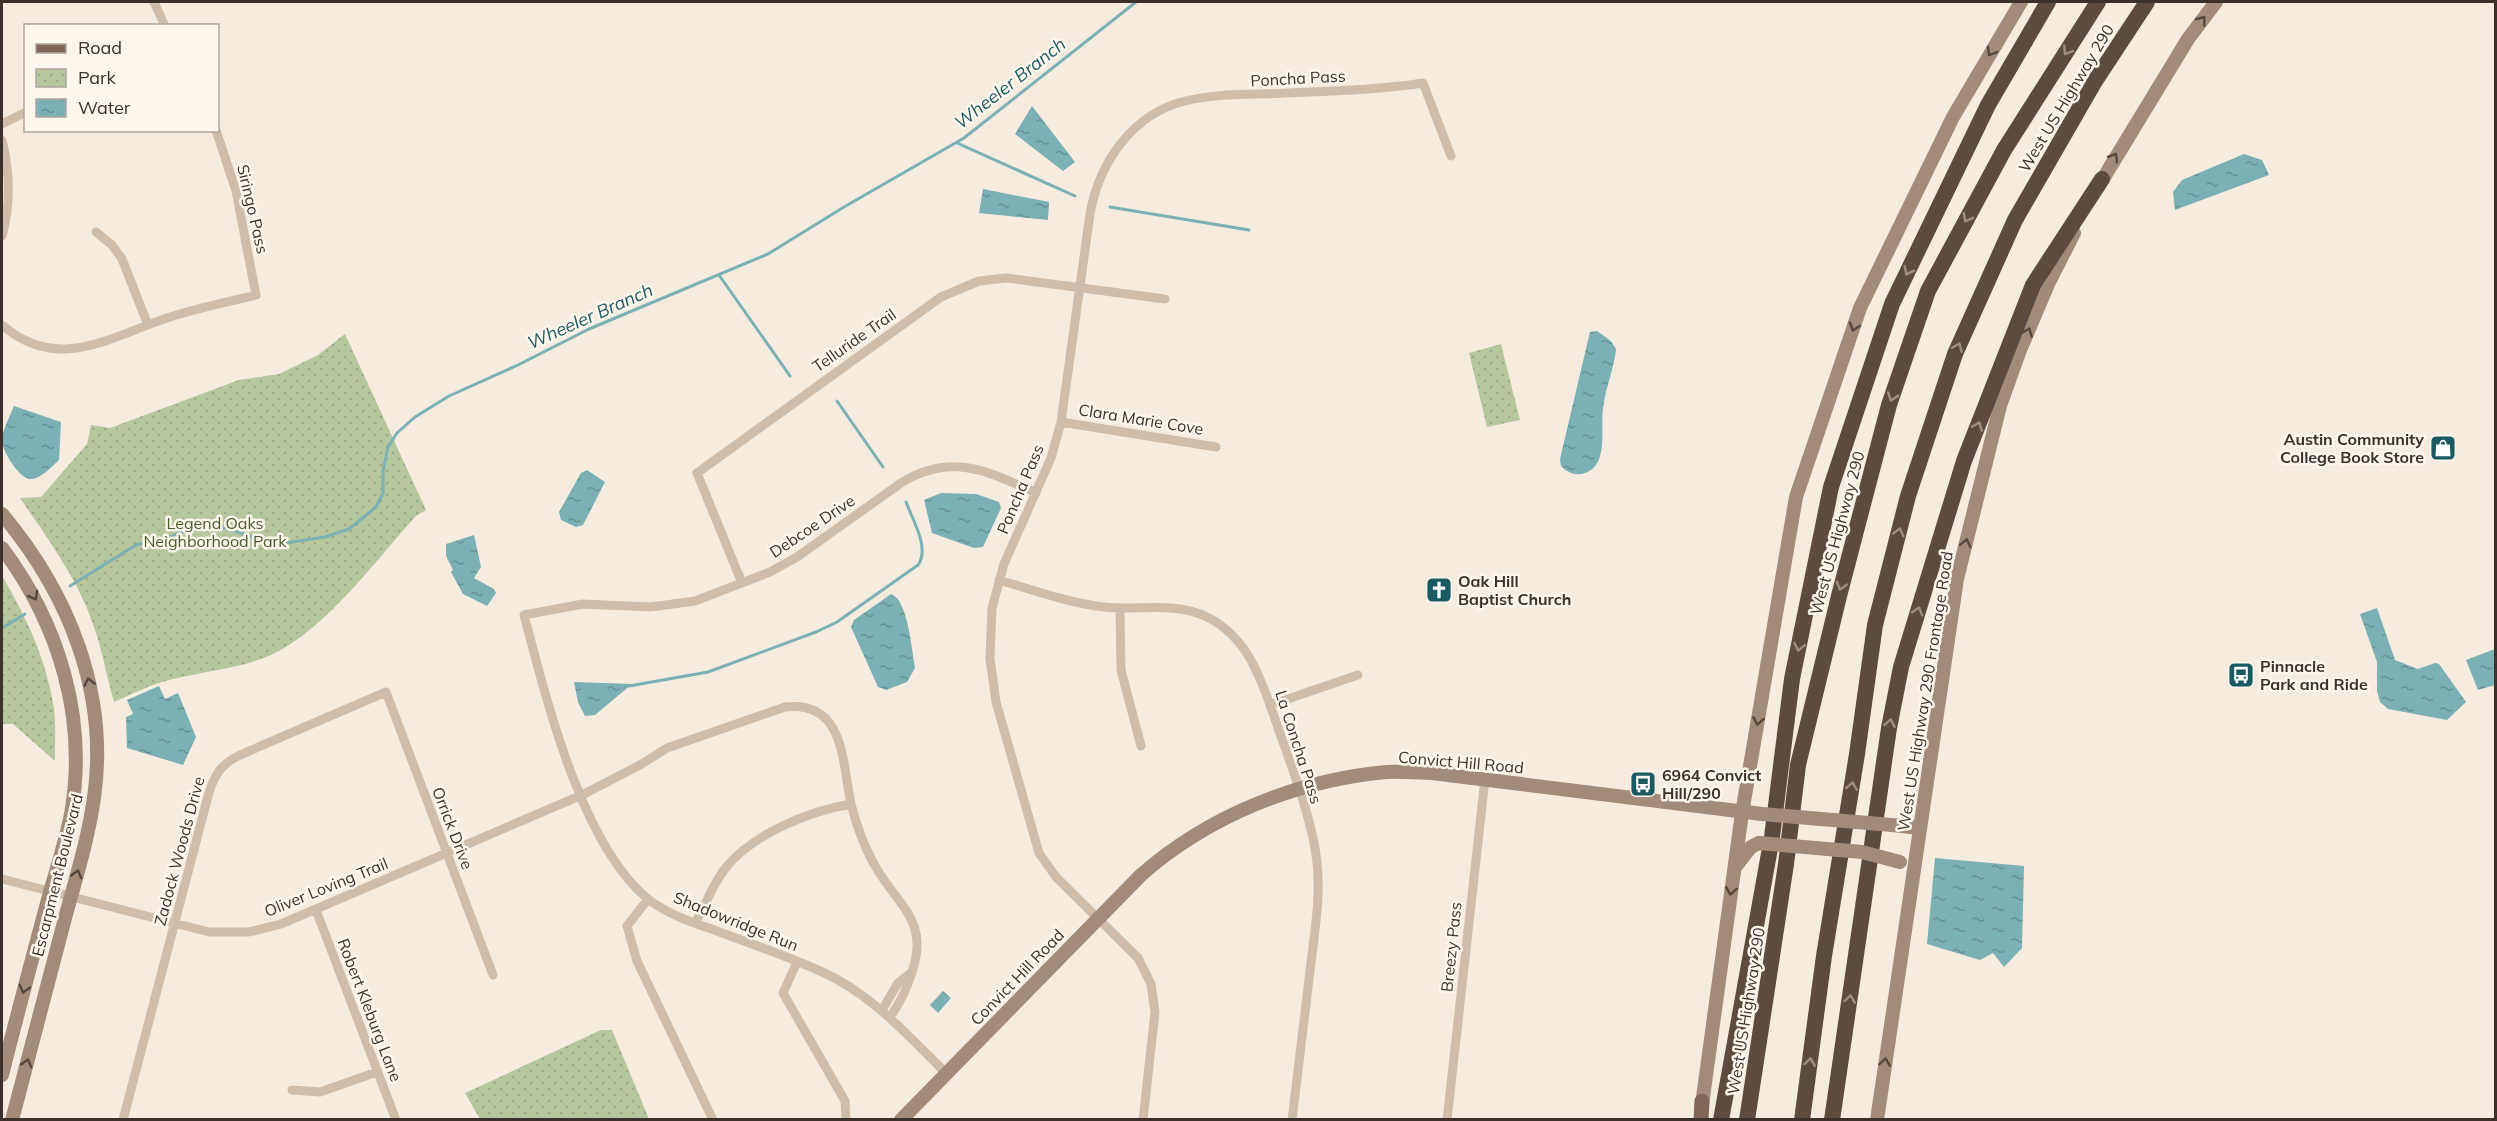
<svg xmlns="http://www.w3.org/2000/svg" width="2497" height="1121" font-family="Mulish,sans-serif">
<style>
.park{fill:url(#park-dots)}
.water{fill:url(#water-ripples)}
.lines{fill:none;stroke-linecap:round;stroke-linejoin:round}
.stream{stroke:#7bb0b5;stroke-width:3}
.street{stroke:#cfbda9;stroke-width:9}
.secondary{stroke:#a38b7a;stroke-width:14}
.primary{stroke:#7f6859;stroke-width:15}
.highway{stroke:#5e4b40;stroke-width:16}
.secondary-bridge{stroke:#a38b7a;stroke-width:14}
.oneway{stroke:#56473e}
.oneway2{stroke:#9d8f85}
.labels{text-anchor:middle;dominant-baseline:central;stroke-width:5;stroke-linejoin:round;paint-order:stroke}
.street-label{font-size:16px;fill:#3c302a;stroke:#fcf6ed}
.poi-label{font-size:16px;font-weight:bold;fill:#3c302a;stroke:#fcf6ed;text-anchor:start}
.park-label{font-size:16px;fill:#485d2b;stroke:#fcf6ed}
.water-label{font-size:18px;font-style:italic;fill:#1a5a62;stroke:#fcf6ed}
</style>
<defs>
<pattern id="park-dots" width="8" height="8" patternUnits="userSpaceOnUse" patternTransform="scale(1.5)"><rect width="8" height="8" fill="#b6c69d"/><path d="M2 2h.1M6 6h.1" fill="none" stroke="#9daa87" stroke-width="1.8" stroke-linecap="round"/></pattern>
<pattern id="water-ripples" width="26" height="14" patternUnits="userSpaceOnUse" patternTransform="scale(1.5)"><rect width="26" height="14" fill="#7bb0b5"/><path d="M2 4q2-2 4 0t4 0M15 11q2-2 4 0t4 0" fill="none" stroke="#669093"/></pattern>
</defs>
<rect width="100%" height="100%" fill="#f5ecdf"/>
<path class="park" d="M345,334L426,510L416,516C376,560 325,630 271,655C239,669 203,671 169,680C150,685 132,694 114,702C107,678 103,653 95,630C80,582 48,539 20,498L41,497L87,444L91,425L110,428L239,380L279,374L318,355Z
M1501,344L1520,420L1487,427L1469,353Z
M2,576C27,618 47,661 54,709C56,726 55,744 55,761L13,724H2Z
M601,1030H612L649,1119H480L465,1093Z"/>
<path class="water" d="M1032,106L1075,162L1063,171L1015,134Z
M2244,154L2262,160L2269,175L2175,210L2173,192L2182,180Z
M983,189L1049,202L1048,220L979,213Z
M1597,331L1611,341L1616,349C1614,369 1605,389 1603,409C1600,429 1610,469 1581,474C1573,475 1567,472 1561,466L1560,459L1590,332Z
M14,406L61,422L59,460C51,467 43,477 32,479C20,481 0,449 2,437C4,427 10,416 14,406Z
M587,470L605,482L583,525L576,527L561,520L559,512L581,473Z
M941,493L976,494L999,502L1001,508L983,547L974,548L932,533L924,500Z
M474,535L481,567L474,578L494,589L496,593L487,606L463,594L451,572L453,570L446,556V544Z
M891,594C908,599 912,652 915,668L907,682L886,690L878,687L851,627L854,620Z
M2377,608L2395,660L2418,669L2435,663L2439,664L2466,702L2447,720L2388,709L2380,702L2377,691V662L2360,614Z
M2495,649V685L2478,690L2466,660Z
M574,682L632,684L595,715L585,716L578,702Z
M159,686L165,699L178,693L196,737L183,765L127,748L126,717L133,714L127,700Z
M1935,858L2024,866L2022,948L2004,967L1993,953L1980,960L1927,944Z
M943,991L951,998L938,1013L930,1005Z"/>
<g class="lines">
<path class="stream" d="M957,143L1075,196
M1110,207L1249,230
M719,275L790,376
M837,401L883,467
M70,586L136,545L173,536L197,526L211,524L264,540L285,543L325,537L349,529L376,507L383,493V471L388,447L397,433L415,417L449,396L518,365L589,329L768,254L844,207L964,138L1136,2
M2,628L25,614
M629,686L708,672L816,632L837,622L918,565C930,548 913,521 906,502"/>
<path class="street" d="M154,2L165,26
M2,124L26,112
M2,140C10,172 11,204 2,236
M96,232L112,245L122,259L148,325
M2,325C59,374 111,336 170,317C198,308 227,302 256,295L236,191L216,130
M1061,422L1216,447
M999,580C1033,590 1069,603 1104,607C1139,611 1174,601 1207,617C1248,637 1261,679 1275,719C1289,761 1313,819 1317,863C1321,899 1314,935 1310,971C1304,1020 1298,1070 1292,1120
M742,583L697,473L941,297L979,281L1006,278L1165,299
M1120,608L1121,670L1141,746
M1270,705L1358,675
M2,879L209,932H249L281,924L582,795L640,765L667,748L785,707C845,700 842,762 851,804
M648,899L627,926L637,961L713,1120
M316,910L396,1120
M695,923C705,906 712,886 724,870C750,835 809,811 851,804C857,827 864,848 877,869C900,908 929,921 912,972C907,989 900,1003 890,1017
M797,962L783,993L845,1101L846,1120
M882,1010L898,983L912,972
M946,1073C907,1035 871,993 820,971C785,955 749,943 714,930C691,922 667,914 648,899C581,845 546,697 524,615L583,604L651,607L695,601L770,572L797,557L901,483C951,452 988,471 1036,493
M292,1090L320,1092L377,1072
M123,1120L208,796C214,775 221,764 240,755L386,692L493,975
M1143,1120L1155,1012L1151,984L1138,958L1056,877L1039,853L996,702L990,659L992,608L1004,564L1051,458L1061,422L1090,214C1099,163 1132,114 1185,101C1217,93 1253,95 1286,93C1332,91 1377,90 1423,83L1451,156
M1447,1120L1485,779"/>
<path class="secondary" d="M2098,187L2188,39L2216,2
M2,514C69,594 109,693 94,798C88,840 75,881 64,922C47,988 29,1054 12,1120
M2,548C59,624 88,719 71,814C65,845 54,876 46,907C31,963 16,1019 2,1075
M1892,825L1920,828
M1736,866L1751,847L1759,843
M1701,1112L1742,813L1796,497L1860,308L1953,117L2021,2
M901,1120L1141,875C1208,816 1297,780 1387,772C1402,771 1417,773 1432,773L1762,814
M1877,1120L1957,579L2000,406L2020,350L2049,282L2074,233"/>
<path class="primary" d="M1701,1120L1702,1101"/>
<path class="highway" d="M1721,1120L1772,837L1792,679L1831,487L1892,304L1988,105L2048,2
M1747,1120L1786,864L1798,765L1839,596L1889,405L1928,291L2004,150L2098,2
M1802,1120L1824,956L1857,754L1875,625L1908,496L1955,354L2015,220L2095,81L2147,2
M1832,1120L1889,728L1901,667L1964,461L2033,285L2102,179"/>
<path class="secondary-bridge" d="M1762,814L1892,825
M1759,843L1862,852L1900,862"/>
</g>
<defs><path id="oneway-chevron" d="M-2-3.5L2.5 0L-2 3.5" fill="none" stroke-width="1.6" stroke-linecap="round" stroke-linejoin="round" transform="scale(1.5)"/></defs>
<g class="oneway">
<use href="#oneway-chevron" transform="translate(2202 20) rotate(-53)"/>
<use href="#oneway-chevron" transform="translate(1991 52) rotate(120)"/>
<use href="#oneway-chevron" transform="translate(2114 157) rotate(-59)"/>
<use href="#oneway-chevron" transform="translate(1854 327) rotate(108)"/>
<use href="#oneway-chevron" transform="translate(2028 332) rotate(-67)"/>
<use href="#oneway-chevron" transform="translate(1966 543) rotate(-76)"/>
<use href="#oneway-chevron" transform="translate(34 596) rotate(61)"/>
<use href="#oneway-chevron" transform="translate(89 682) rotate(-103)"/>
<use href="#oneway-chevron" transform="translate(1758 721) rotate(100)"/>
<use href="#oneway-chevron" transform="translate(77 874) rotate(-75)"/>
<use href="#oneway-chevron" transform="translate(1731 891) rotate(98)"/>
<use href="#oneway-chevron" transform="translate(24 989) rotate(105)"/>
<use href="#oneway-chevron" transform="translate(1885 1062) rotate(-82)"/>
<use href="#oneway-chevron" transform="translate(27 1063) rotate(-75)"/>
</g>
<g class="oneway2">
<use href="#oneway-chevron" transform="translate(2067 51) rotate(122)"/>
<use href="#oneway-chevron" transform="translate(1967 218) rotate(118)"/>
<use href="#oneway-chevron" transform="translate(1908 271) rotate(116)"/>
<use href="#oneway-chevron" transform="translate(1958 347) rotate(-67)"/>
<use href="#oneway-chevron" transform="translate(1892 397) rotate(109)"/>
<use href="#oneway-chevron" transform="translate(1978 426) rotate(-68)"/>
<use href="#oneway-chevron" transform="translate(1899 532) rotate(-76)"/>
<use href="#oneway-chevron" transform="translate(1841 586) rotate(105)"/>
<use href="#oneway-chevron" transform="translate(1918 611) rotate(-73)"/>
<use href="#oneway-chevron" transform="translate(1799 647) rotate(101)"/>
<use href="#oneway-chevron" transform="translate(1890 723) rotate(-80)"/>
<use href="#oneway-chevron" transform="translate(1852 786) rotate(-81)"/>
<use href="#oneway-chevron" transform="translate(1850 999) rotate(-82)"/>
<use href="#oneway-chevron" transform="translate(1810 1062) rotate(-82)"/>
</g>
<defs>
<symbol id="shop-square" viewBox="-11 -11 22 22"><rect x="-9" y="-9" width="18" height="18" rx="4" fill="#1a5a62" stroke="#fcf6ed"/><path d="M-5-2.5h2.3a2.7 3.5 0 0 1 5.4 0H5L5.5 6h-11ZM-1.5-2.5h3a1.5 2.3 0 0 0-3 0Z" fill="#fff"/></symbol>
<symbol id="church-square" viewBox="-11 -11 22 22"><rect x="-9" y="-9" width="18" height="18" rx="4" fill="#1a5a62" stroke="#fcf6ed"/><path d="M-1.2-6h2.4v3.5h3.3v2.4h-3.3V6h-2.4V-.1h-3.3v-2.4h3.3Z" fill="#fff"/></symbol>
<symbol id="bus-square" viewBox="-11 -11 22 22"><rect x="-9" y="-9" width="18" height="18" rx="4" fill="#1a5a62" stroke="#fcf6ed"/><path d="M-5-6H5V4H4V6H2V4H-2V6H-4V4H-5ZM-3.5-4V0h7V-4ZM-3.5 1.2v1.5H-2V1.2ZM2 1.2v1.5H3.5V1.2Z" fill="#fff"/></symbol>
</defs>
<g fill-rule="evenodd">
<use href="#shop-square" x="2428" y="433" width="30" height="30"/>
<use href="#church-square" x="1424" y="575" width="30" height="30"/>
<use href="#bus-square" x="2226" y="660" width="30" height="30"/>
<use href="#bus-square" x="1628" y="769" width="30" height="30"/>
</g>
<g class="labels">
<g class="street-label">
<text transform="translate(1298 78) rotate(-3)">Poncha Pass</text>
<text transform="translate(2066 98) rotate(-59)">West US Highway 290</text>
<text transform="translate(253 209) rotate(77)">Siringo Pass</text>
<text transform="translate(854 340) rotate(-35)">Telluride Trail</text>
<text transform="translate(1141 419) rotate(9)">Clara Marie Cove</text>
<text transform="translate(1020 489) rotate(-67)">Poncha Pass</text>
<text transform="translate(812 526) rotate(-34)">Debcoe Drive</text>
<text transform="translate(1837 533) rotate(-75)">West US Highway 290</text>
<text transform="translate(1925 691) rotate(-81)">West US Highway 290 Frontage Road</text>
<text transform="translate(1299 747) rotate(72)">La Concha Pass</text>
<text transform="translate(1461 762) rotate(5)">Convict Hill Road</text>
<text transform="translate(453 828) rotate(69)">Orrick Drive</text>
<text transform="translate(179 851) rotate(-75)">Zadock Woods Drive</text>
<text transform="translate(57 875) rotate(-76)">Escarpment Boulevard</text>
<text transform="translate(326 887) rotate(-22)">Oliver Loving Trail</text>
<text transform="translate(736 921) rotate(22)">Shadowridge Run</text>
<text transform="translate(1451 947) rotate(-84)">Breezy Pass</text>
<text transform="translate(1017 977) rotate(-46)">Convict Hill Road</text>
<text transform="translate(370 1010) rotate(69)">Robert Kleburg Lane</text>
<text transform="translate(1746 1011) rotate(-81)">West US Highway 290</text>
</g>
<g class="poi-label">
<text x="2424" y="439" text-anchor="end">Austin Community<tspan x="2424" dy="18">College Book Store</tspan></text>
<text x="1458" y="581">Oak Hill<tspan x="1458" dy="18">Baptist Church</tspan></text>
<text x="2260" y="666">Pinnacle<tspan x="2260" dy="18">Park and Ride</tspan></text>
<text x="1662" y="775">6964 Convict<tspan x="1662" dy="18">Hill/290</tspan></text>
</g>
<g class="park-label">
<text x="215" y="523">Legend Oaks<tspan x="215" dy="18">Neighborhood Park</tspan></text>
</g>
<g class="water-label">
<text transform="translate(1010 83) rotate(-38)">Wheeler Branch</text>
<text transform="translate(590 316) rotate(-24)">Wheeler Branch</text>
</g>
</g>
<rect width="2497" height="1121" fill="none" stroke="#3c302a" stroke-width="6"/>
<rect x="24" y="24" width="195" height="108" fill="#fcf6ed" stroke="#afa79f" stroke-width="1.5"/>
<rect x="36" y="44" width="30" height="9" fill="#7f6859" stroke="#afa79f" stroke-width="1.5"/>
<text x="78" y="54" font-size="18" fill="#3c302a">Road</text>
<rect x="36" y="69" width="30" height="18" fill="url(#park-dots)" stroke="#afa79f" stroke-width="1.5"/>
<text x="78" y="84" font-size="18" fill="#3c302a">Park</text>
<rect x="36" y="99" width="30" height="18" fill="url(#water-ripples)" stroke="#afa79f" stroke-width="1.5"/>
<text x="78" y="114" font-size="18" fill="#3c302a">Water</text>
</svg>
